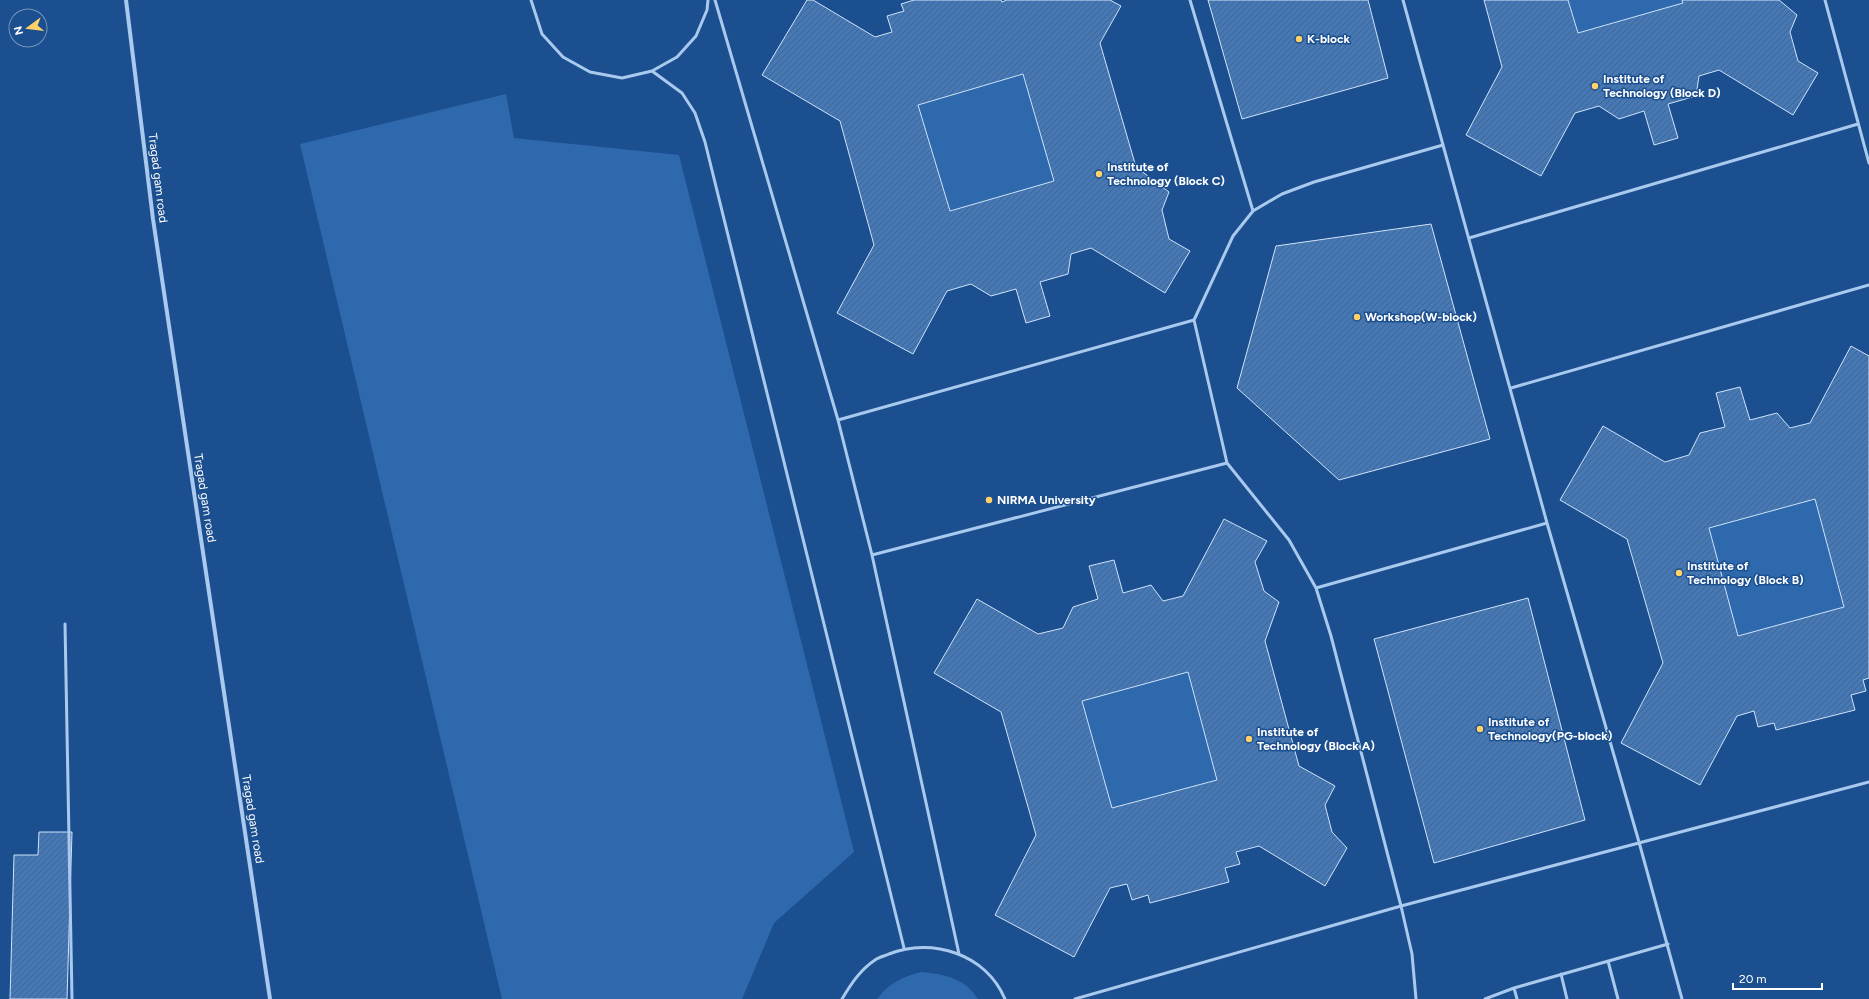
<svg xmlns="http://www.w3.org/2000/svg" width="1869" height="999" font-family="Figtree,sans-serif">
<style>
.grass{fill:#2e69ad}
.building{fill:url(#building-hatch);stroke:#cfe3fa;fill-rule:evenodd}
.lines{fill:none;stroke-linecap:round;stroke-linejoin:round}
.lane{stroke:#a9c9ee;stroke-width:3}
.street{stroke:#a9c9ee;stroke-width:4}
.poi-dot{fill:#ffd166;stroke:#1b4f8f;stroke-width:1.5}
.labels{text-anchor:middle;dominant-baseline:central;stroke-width:3;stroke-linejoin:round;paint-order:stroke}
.poi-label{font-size:12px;font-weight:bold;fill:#fff;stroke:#1b4f8f;text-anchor:start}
.street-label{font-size:12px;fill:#fff;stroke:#1b4f8f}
</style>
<defs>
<pattern id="building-hatch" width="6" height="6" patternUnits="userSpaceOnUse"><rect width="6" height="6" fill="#4478b7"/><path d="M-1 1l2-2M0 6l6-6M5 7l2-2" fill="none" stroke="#486282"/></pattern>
</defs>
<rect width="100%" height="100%" fill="#1b4f8f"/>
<path class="grass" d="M1568,0H1682L1683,3L1578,33Z
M1023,74L1054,181L950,211L918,105Z
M506,94L514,138L679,155L854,852L774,923L742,999H502L300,144Z
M1815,499L1844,607L1738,636L1709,528Z
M1188,672L1217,780L1112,808L1082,701Z
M921,972C944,974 965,978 978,999H877C889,983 902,977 921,972Z"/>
<path class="building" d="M807,0H813L875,37L892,32L887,16L904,11L901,4L914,0H1001L1002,2L1007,0H1110L1121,6L1100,43L1136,167L1169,192L1162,210L1169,239L1190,251L1165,293L1091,248L1071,254L1068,274L1040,282L1050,316L1026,323L1016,289L991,296L971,284L947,291L913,354L837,313L874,245L840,121L762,75ZM1023,74L1054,181L950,211L918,105Z
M1208,0H1368L1388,78L1242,119Z
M1484,0H1568L1578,33L1683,3L1682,0H1779L1797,15L1790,32L1798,61L1818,73L1793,115L1719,70L1699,76L1696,96L1668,104L1678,138L1654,145L1644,111L1619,119L1599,106L1575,113L1541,176L1466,135L1502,67Z
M1431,224L1490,439L1339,480L1237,388L1276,246Z
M1851,346L1869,356V678L1863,680L1866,691L1851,695L1855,710L1776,730L1774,723L1758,727L1754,711L1737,716L1700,785L1621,743L1663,663L1627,539L1560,500L1603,426L1665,462L1689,455L1700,433L1725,427L1716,393L1740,387L1750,420L1777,413L1790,428L1810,423ZM1815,499L1844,607L1738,636L1709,528Z
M1224,519L1267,541L1255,562L1264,591L1279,602L1265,641L1299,766L1335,786L1325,805L1332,832L1347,848L1325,886L1259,846L1236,852L1240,864L1225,868L1229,882L1150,903L1148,895L1132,900L1127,884L1110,888L1074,957L995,915L1036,835L1001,712L934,673L977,599L1038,634L1063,628L1073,607L1098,599L1089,566L1114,560L1123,593L1151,585L1163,601L1183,596ZM1188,672L1217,780L1112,808L1082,701Z
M1528,598L1585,820L1434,863L1374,639Z
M39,832H72L67,999H10L14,855H38Z"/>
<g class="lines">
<path class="lane" d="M531,0L542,34L563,57L590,72L622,78L652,71L677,57L696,36L707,10L708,0
M715,0L838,420L872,555L959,954
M1190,0L1253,211
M1403,0L1443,145
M1825,0L1869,163
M652,71L682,93L695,113L705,142L904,948
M1469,238L1858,124
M1511,388L1869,285
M838,420L1194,320
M1547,523L1639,842L1682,999
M872,555L1227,463
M1316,588L1547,523L1443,145L1314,182L1282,194L1253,211L1233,236L1194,320L1227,463L1289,540L1316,588L1331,636L1401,906L1412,954L1416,999
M65,624L72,999
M1608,961L1618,999
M1561,974L1567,999
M1514,988L1517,999
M842,999C851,984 860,970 875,960C879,957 885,956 889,954C932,937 986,954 1005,999
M1075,999L1401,906L1869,782
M1485,999L1514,988L1668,944"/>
<path class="street" d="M126,0L153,219L270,999"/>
</g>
<g class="poi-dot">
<circle cx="1299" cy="39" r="4"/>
<circle cx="1595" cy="86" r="4"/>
<circle cx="1099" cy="174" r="4"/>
<circle cx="1357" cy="317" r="4"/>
<circle cx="989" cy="500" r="4"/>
<circle cx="1679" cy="573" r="4"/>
<circle cx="1480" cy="729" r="4"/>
<circle cx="1249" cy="739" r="4"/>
</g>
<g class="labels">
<g class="poi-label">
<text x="1307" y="39">K-block</text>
<text x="1603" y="79">Institute of<tspan x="1603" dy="14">Technology (Block D)</tspan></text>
<text x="1107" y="167">Institute of<tspan x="1107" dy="14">Technology (Block C)</tspan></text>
<text x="1365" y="317">Workshop(W-block)</text>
<text x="997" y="500">NIRMA University</text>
<text x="1687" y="566">Institute of<tspan x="1687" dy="14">Technology (Block B)</tspan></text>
<text x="1488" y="722">Institute of<tspan x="1488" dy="14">Technology(PG-block)</tspan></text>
<text x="1257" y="732">Institute of<tspan x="1257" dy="14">Technology (Block A)</tspan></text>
</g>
<g class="street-label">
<text transform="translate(158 178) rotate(83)">Tragad gam road</text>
<text transform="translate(205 498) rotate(81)">Tragad gam road</text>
<text transform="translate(253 819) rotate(81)">Tragad gam road</text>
</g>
</g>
<g transform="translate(28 28) rotate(255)"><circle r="19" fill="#1b4f8f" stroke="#7695bc"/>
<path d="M0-3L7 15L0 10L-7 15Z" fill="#ffd166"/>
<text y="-6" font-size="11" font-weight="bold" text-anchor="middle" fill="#ffffff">N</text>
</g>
<path d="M1733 983v6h89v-6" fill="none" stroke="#ffffff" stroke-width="2"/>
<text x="1739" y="983" font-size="12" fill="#ffffff" stroke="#1b4f8f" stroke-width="3" paint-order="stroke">20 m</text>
</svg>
